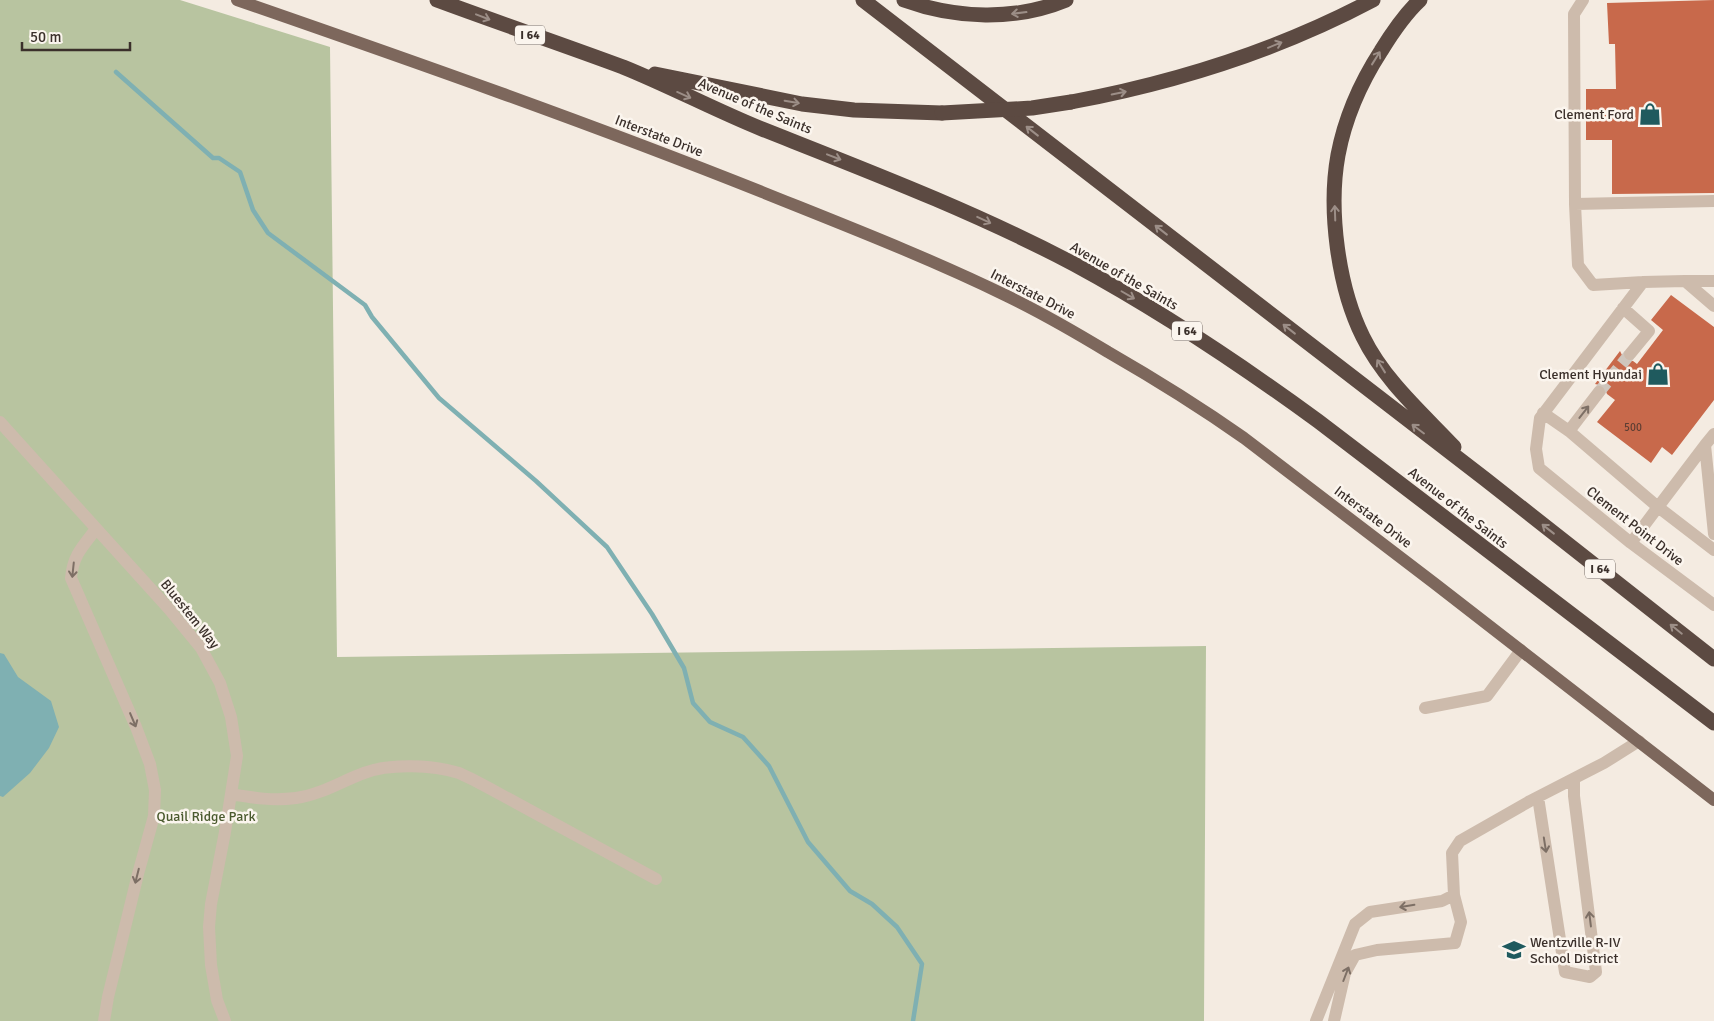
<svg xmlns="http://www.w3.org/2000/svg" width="1714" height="1021" font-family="Signika,sans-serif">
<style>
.green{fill:#b8c4a0}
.water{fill:#7fb0b2}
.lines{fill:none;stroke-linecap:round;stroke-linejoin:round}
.stream{stroke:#7fb0b2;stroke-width:4.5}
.building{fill:#c8694b}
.minor-tunnel{stroke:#cfc6bd;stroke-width:12;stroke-dasharray:12 6;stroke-linecap:butt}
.minor{stroke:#cdbbac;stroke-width:12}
.major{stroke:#7d675c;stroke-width:12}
.highway{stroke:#5c4a42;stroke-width:15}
.highway-bridge{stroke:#5c4a42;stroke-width:15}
.oneway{stroke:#9c8e87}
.oneway2{stroke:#7d6f65}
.labels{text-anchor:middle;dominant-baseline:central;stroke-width:5;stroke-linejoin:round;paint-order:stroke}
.number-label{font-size:11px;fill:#5e3e33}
.shield{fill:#fbf5ee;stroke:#756b66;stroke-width:1}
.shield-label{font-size:12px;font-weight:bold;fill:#3b302b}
.street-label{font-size:14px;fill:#3b302b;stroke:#fbf5ee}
.poi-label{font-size:14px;fill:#3b302b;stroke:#fbf5ee;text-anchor:end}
.park-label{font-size:14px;fill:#4a5a2e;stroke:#fbf5ee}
</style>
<rect width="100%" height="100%" fill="#f4ebe1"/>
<path class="green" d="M0,0H180L330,47L337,657L1206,646L1204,1021H0Z"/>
<path class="water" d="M0,653L4,654L18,677L51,701L59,727L49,748L30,773L3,797L0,796Z"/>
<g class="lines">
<path class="stream" d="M116,72L213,158H219L240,172L253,210L268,233L365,305L372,317L439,398L536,481L607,547L652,614L684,668L693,703L710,722L743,737L769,766L808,842L850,891L872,904L897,927L922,964L913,1021"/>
</g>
<path class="building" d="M1714,0V193L1612,194V140H1586V89H1616L1615,44H1609L1607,3Z
M1671,295L1714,327V400L1672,455L1662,447L1651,463L1597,422L1615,400L1607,394L1604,386L1595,384L1620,351L1625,361H1633L1637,364L1663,330L1651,320Z"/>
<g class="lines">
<path class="minor-tunnel" d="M1599,392L1630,354"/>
<path class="minor" d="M1583,0L1574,14L1575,204L1578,265L1593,285L1643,282L1685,281L1714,306
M1575,204L1714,201
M1685,281H1714
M1643,282L1540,418L1536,449L1539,468L1631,543L1714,605
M1623,308L1649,331L1630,354
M1543,413L1569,431L1658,507L1705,445
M0,422L169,609L201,648L220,683L231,717L237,756L225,832L211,904L209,927L211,965L217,1000L225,1021
M1569,431L1599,392
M1714,434L1705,445L1714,534
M96,529C83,546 73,555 71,578L136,727L150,764L155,790L154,816L138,874L108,997L104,1021
M1631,543L1658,507L1714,550
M1425,708L1487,696L1521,650
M231,794C254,798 273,801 296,798C320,795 342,781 364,773C390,763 433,765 459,773C468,777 478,782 487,787L656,879
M1538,797L1565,972L1590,977L1596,972L1574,796V779
M1316,1021L1355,924L1370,912L1442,901L1454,895
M1334,1021L1345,973L1355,955L1377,950L1455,943L1461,922L1454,895L1452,853L1460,841L1530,801L1604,763L1639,741"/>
<path class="major" d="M237,0C413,61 589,123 762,192C844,225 927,257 1007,296C1042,313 1075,332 1108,352C1155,379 1200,407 1244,438L1434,583L1714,800"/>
<path class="highway" d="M437,0C499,23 561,44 623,67C670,86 715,110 762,129C868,171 973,211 1074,264C1159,310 1240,364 1318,421L1714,723
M863,0L1485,479L1714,659
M904,0C956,19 1015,21 1066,0
M1420,0C1405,14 1392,33 1381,51C1361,82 1345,118 1338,155C1328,210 1338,287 1363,337C1384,380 1422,413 1454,447
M655,74L802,104L854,110L942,113
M1071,102C1178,82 1277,51 1373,0"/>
<path class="highway-bridge" d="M942,113L1032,108L1071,102"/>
</g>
<defs><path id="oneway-shaft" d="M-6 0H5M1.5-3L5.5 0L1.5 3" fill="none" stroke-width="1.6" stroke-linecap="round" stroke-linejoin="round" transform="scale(1.25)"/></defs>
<g class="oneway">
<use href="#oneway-shaft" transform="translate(1019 13) rotate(173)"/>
<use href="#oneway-shaft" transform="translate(483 17) rotate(21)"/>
<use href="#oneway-shaft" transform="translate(1275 45) rotate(-22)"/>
<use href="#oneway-shaft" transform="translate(1376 58) rotate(-58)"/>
<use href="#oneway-shaft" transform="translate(1119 93) rotate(-12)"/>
<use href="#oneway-shaft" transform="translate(684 95) rotate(24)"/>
<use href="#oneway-shaft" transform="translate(792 102) rotate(10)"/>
<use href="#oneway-shaft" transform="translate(1032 131) rotate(-142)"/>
<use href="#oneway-shaft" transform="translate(834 157) rotate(21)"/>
<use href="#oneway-shaft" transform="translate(1335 213) rotate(-92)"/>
<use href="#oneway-shaft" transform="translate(984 220) rotate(25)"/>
<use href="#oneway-shaft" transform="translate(1161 230) rotate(-142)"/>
<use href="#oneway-shaft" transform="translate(1128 295) rotate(30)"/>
<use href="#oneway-shaft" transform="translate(1289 329) rotate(-142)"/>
<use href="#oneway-shaft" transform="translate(1381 366) rotate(-122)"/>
<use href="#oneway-shaft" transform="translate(1418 429) rotate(-143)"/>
<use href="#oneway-shaft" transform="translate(1548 529) rotate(-142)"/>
<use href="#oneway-shaft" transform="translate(1676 629) rotate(-141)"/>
</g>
<g class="oneway2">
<use href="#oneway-shaft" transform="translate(1584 412) rotate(-52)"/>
<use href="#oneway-shaft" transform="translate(73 570) rotate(96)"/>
<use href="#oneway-shaft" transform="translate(133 720) rotate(67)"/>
<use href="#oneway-shaft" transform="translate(1545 845) rotate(81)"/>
<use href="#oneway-shaft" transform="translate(137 876) rotate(104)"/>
<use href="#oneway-shaft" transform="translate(1407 906) rotate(171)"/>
<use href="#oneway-shaft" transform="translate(1590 919) rotate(-97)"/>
<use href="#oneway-shaft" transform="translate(1346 974) rotate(-69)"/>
</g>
<defs>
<symbol id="shop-bare" viewBox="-9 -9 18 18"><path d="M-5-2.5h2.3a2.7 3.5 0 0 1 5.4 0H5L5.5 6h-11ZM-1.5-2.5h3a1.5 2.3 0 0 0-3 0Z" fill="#1f5a5e" stroke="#fbf5ee" stroke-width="2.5" paint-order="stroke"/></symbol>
<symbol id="school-bare" viewBox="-9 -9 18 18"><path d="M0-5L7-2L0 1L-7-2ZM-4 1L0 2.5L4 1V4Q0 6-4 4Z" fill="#1f5a5e" stroke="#fbf5ee" stroke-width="2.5" paint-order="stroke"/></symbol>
</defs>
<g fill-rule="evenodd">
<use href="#shop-bare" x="1634" y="98" width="32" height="32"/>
<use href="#shop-bare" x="1642" y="358" width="32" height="32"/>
<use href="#school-bare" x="1498" y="934" width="32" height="32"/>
</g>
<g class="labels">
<g class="number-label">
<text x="1633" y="427">500</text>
</g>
<g class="shield">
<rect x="515" y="25.5" width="30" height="19" rx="4"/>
<rect x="1172" y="321.5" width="30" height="19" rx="4"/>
<rect x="1585" y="559.5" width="30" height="19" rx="4"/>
</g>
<g class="shield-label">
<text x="530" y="35">I 64</text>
<text x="1187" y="331">I 64</text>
<text x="1600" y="569">I 64</text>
</g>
<g class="street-label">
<text transform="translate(755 106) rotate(23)">Avenue of the Saints</text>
<text transform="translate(659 136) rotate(21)">Interstate Drive</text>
<text transform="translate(1124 276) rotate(30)">Avenue of the Saints</text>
<text transform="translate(1033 294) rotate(27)">Interstate Drive</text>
<text transform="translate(1458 508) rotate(38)">Avenue of the Saints</text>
<text transform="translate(1373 517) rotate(37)">Interstate Drive</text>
<text transform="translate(1635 526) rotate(38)">Clement Point Drive</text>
<text transform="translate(190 614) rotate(51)">Bluestem Way</text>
</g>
<g class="poi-label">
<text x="1634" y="114">Clement Ford</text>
<text x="1642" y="374">Clement Hyundai</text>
<text x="1530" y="942" text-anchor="start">Wentzville R-IV<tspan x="1530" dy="16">School District</tspan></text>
</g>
<g class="park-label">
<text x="206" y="816">Quail Ridge Park</text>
</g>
</g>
<path d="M22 42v8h108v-8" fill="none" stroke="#3b302b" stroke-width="2.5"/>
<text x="30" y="42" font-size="15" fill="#3b302b" stroke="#fbf5ee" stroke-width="4" paint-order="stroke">50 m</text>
</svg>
